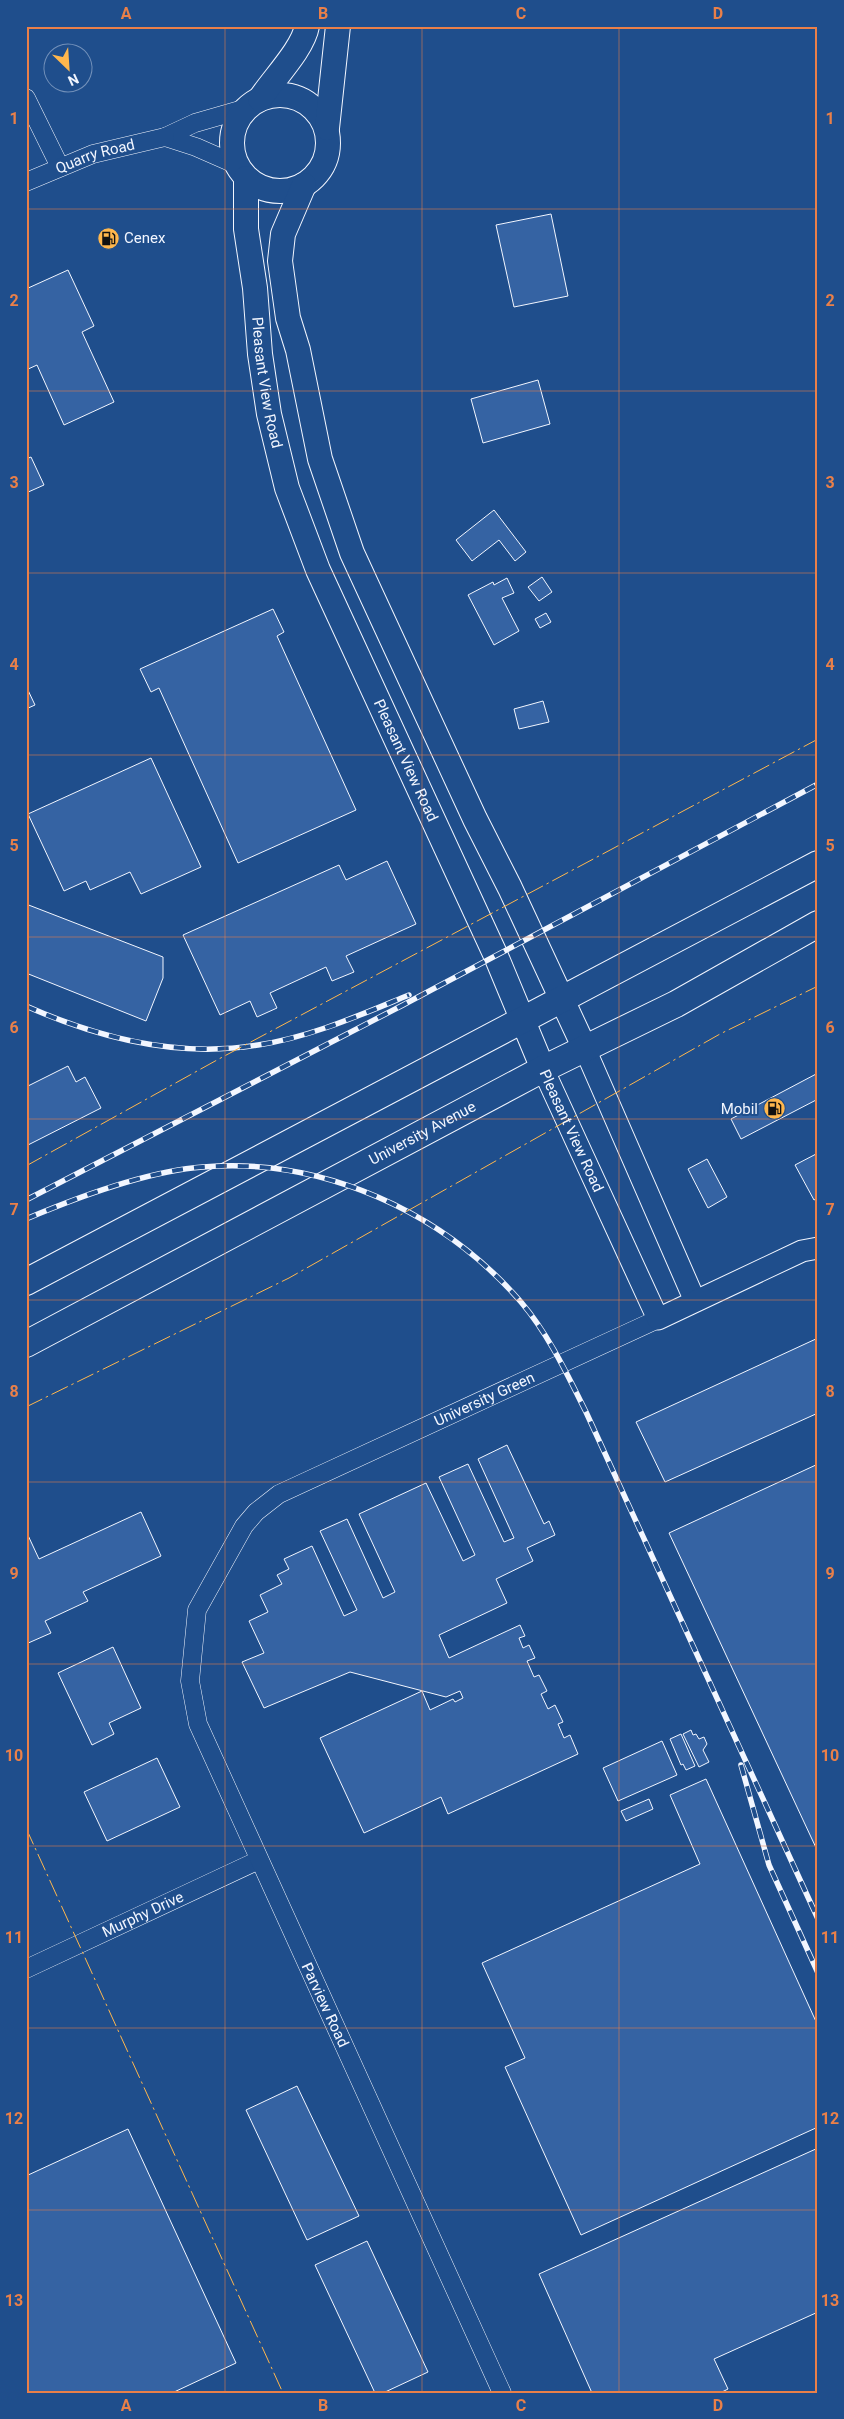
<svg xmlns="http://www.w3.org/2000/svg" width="844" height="2419" font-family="Roboto,sans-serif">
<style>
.building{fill:#3563a3;stroke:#f2f6ff}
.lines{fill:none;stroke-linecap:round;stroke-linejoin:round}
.minor-casing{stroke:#f2f6ff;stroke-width:19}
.tertiary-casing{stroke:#f2f6ff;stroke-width:23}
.secondary-casing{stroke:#f2f6ff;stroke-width:26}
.primary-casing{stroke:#f2f6ff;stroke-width:28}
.minor{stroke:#1f4e8c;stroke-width:18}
.tertiary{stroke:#1f4e8c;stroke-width:21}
.secondary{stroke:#1f4e8c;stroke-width:24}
.primary{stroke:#1f4e8c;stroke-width:26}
.rail-casing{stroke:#f2f6ff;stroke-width:5.5}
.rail{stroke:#1f4e8c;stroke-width:4;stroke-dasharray:11;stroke-linecap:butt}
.power{stroke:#ffb74d;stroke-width:1;stroke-dasharray:18 4 2.5 4;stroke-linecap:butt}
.grid{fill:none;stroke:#ea8049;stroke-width:1;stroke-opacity:0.55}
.labels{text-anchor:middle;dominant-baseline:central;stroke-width:4;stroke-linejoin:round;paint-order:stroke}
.street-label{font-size:15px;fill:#f2f6ff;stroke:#1f4e8c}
.poi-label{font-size:15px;fill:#f2f6ff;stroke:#1f4e8c;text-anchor:start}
.neatline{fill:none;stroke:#ea8049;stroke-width:2}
.grid-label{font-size:16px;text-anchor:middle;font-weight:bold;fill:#ea8049}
</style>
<rect width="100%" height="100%" fill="#1f4e8c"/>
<path class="building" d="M551,214L568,296L514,307L496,225Z
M68,270L94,326L82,332L114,402L64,425L37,365L26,370V289Z
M538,380L550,424L483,443L471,399Z
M31,457L44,485L26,493V459Z
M494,510L526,552L515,561L499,540L472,561L456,540Z
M542,577L552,592L539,601L528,587Z
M507,578L514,593L502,598L519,631L494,645L468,595L493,582L494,585Z
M273,609L284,632L277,636L356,810L238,863L159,688L151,692L140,669Z
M546,613L551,622L540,628L535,619Z
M26,686L35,705L26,709Z
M543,701L549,722L519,729L514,709Z
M151,758L201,867L141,894L130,872L90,890L86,881L64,891L28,814Z
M387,861L416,924L346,956L354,972L332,981L326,967L270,993L277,1008L257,1017L250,1001L220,1015L183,935L339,865L346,880Z
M26,904L163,957V978L146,1021L26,973Z
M68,1066L76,1082L85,1077L101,1108L26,1146V1087Z
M818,1073V1099L741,1139L731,1119Z
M818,1153V1198L814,1200L795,1165Z
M707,1159L727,1197L708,1208L688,1169Z
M818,1338V1413L665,1482L636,1422Z
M507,1445L544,1524L549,1521L555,1535L527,1548L533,1561L496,1579L507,1603L439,1635L449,1658L520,1625L525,1636L519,1638L523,1648L529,1645L535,1658L527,1661L534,1677L539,1675L547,1691L541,1694L548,1709L555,1705L563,1722L558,1724L564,1738L570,1735L578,1754L448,1814L441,1797L364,1833L320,1738L422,1691L430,1710L453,1699L455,1702L463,1698L460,1691L446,1697L350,1672L264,1708L242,1662L264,1653L249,1621L268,1612L260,1595L282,1584L277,1575L289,1569L284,1559L312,1546L344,1616L357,1610L320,1531L347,1519L383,1598L395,1592L359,1514L426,1483L463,1561L475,1555L439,1477L468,1464L504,1542L514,1538L478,1459Z
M818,1464V1852L669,1533Z
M141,1512L161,1556L83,1592L88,1601L45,1621L51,1633L26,1644V1531L39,1559Z
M113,1647L141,1708L109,1723L114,1734L92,1745L58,1673Z
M691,1730L693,1735L696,1734L699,1739L704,1737L707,1744L703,1750L709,1762L699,1767L683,1734Z
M681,1734L695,1766L686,1770L683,1764L681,1765L670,1739Z
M662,1741L677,1775L618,1801L603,1768Z
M157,1758L180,1807L107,1841L84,1792Z
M706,1779L818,2026V2127L581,2235L505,2067L525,2058L482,1963L700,1864L670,1795Z
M649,1799L653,1809L626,1821L621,1811Z
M297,2086L359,2216L307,2240L246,2110Z
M128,2129L236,2363L172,2393H26V2176Z
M818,2148V2312L714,2359L728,2389L720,2393H592L539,2274Z
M367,2241L428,2372L383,2393H375L315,2265Z"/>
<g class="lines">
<defs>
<g id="minor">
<path d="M26,98L60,167"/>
<path d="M237,165L196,147L165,137L195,123L247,108"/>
<path id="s1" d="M26,182L93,154L165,137"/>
<path id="s2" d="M26,1969L259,1860"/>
<path id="s3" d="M502,2393L198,1724L190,1681L197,1610L244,1526L256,1512L279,1494L658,1319"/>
</g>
<g id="tertiary">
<path d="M585,1049L695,1301"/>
<path id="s4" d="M543,1069L658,1319L802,1251L818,1248"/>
</g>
<g id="secondary">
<circle cx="280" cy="143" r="48"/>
<path d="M260,99C273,79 303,49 307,26"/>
<path d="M327,128L338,26"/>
<path id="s5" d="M246,178V229L255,288L260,354L269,414L287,488L318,570L496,956L543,1069"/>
<path d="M304,185L283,234L280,261L288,318L298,350L320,459L352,553L475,819L510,888L585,1049"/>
</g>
<g id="primary">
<path d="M26,1282L818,864"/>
<path id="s6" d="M26,1344L543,1069L676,1004L818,924"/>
</g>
</defs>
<use href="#minor" class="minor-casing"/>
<use href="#tertiary" class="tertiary-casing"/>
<use href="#secondary" class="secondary-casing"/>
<use href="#primary" class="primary-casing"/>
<use href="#minor" class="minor"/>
<use href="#tertiary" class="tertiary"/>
<use href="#secondary" class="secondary"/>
<use href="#primary" class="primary"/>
<defs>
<path id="rail" d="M26,1006C98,1038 180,1058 258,1045C311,1037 360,1015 409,995
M26,1200L403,1005L818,784
M26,1219C78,1197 147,1171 203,1167C323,1157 443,1212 521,1302C549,1335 567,1374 586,1412L818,1919
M741,1765L769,1865L818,1973"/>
</defs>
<use href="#rail" class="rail-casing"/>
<use href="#rail" class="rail"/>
<path class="power" d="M26,1166L217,1060L818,739
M26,1407L289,1278L720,1034L818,986
M26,1828L283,2393"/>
</g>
<path class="grid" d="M225,26V2393M422,26V2393M619,26V2393M26,209H818M26,391H818M26,573H818M26,755H818M26,937H818M26,1119H818M26,1300H818M26,1482H818M26,1664H818M26,1846H818M26,2028H818M26,2210H818"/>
<defs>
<symbol id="fuel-disc" viewBox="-11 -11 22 22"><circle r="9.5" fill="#ffb74d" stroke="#1f4e8c"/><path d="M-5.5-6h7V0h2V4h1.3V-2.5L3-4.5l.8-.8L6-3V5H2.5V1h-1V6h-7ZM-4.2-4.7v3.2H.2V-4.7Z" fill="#111"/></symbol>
</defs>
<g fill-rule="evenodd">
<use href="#fuel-disc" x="96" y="226" width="25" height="25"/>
<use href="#fuel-disc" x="762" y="1096" width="25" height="25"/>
</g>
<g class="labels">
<g class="street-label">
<text stroke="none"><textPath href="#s1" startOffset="74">Quarry Road</textPath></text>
<text stroke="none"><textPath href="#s5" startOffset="206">Pleasant View Road</textPath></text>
<text stroke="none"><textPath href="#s5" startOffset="611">Pleasant View Road</textPath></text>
<text stroke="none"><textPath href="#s4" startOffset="68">Pleasant View Road</textPath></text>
<text stroke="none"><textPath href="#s6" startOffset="449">University Avenue</textPath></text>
<text stroke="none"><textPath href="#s3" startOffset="1220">University Green</textPath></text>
<text stroke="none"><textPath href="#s2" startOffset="129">Murphy Drive</textPath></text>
<text transform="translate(325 2005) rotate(65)">Parview Road</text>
</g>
<g class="poi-label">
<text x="124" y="238">Cenex</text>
<text x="758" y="1109" text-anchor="end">Mobil</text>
</g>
</g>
<rect width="844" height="2419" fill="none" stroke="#1f4e8c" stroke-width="55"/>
<g transform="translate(68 68) rotate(155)"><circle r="24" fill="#1f4e8c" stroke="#7391ba"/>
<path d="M0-4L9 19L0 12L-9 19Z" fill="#ffb74d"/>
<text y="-8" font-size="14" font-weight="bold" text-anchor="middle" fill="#f2f6ff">N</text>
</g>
<rect x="28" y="28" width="788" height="2364" class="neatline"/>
<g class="grid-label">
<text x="126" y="19">A</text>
<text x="323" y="19">B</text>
<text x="521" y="19">C</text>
<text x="718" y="19">D</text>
<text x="14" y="124">1</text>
<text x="830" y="124">1</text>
<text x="14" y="306">2</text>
<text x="830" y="306">2</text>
<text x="14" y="488">3</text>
<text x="830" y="488">3</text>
<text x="14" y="670">4</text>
<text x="830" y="670">4</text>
<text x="14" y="851">5</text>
<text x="830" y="851">5</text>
<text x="14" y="1033">6</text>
<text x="830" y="1033">6</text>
<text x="14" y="1215">7</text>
<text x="830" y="1215">7</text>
<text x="14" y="1397">8</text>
<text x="830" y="1397">8</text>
<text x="14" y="1579">9</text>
<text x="830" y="1579">9</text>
<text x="14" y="1761">10</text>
<text x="830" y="1761">10</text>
<text x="14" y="1943">11</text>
<text x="830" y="1943">11</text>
<text x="14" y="2124">12</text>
<text x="830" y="2124">12</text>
<text x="14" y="2306">13</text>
<text x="830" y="2306">13</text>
<text x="126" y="2411">A</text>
<text x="323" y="2411">B</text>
<text x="521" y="2411">C</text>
<text x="718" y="2411">D</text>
</g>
</svg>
